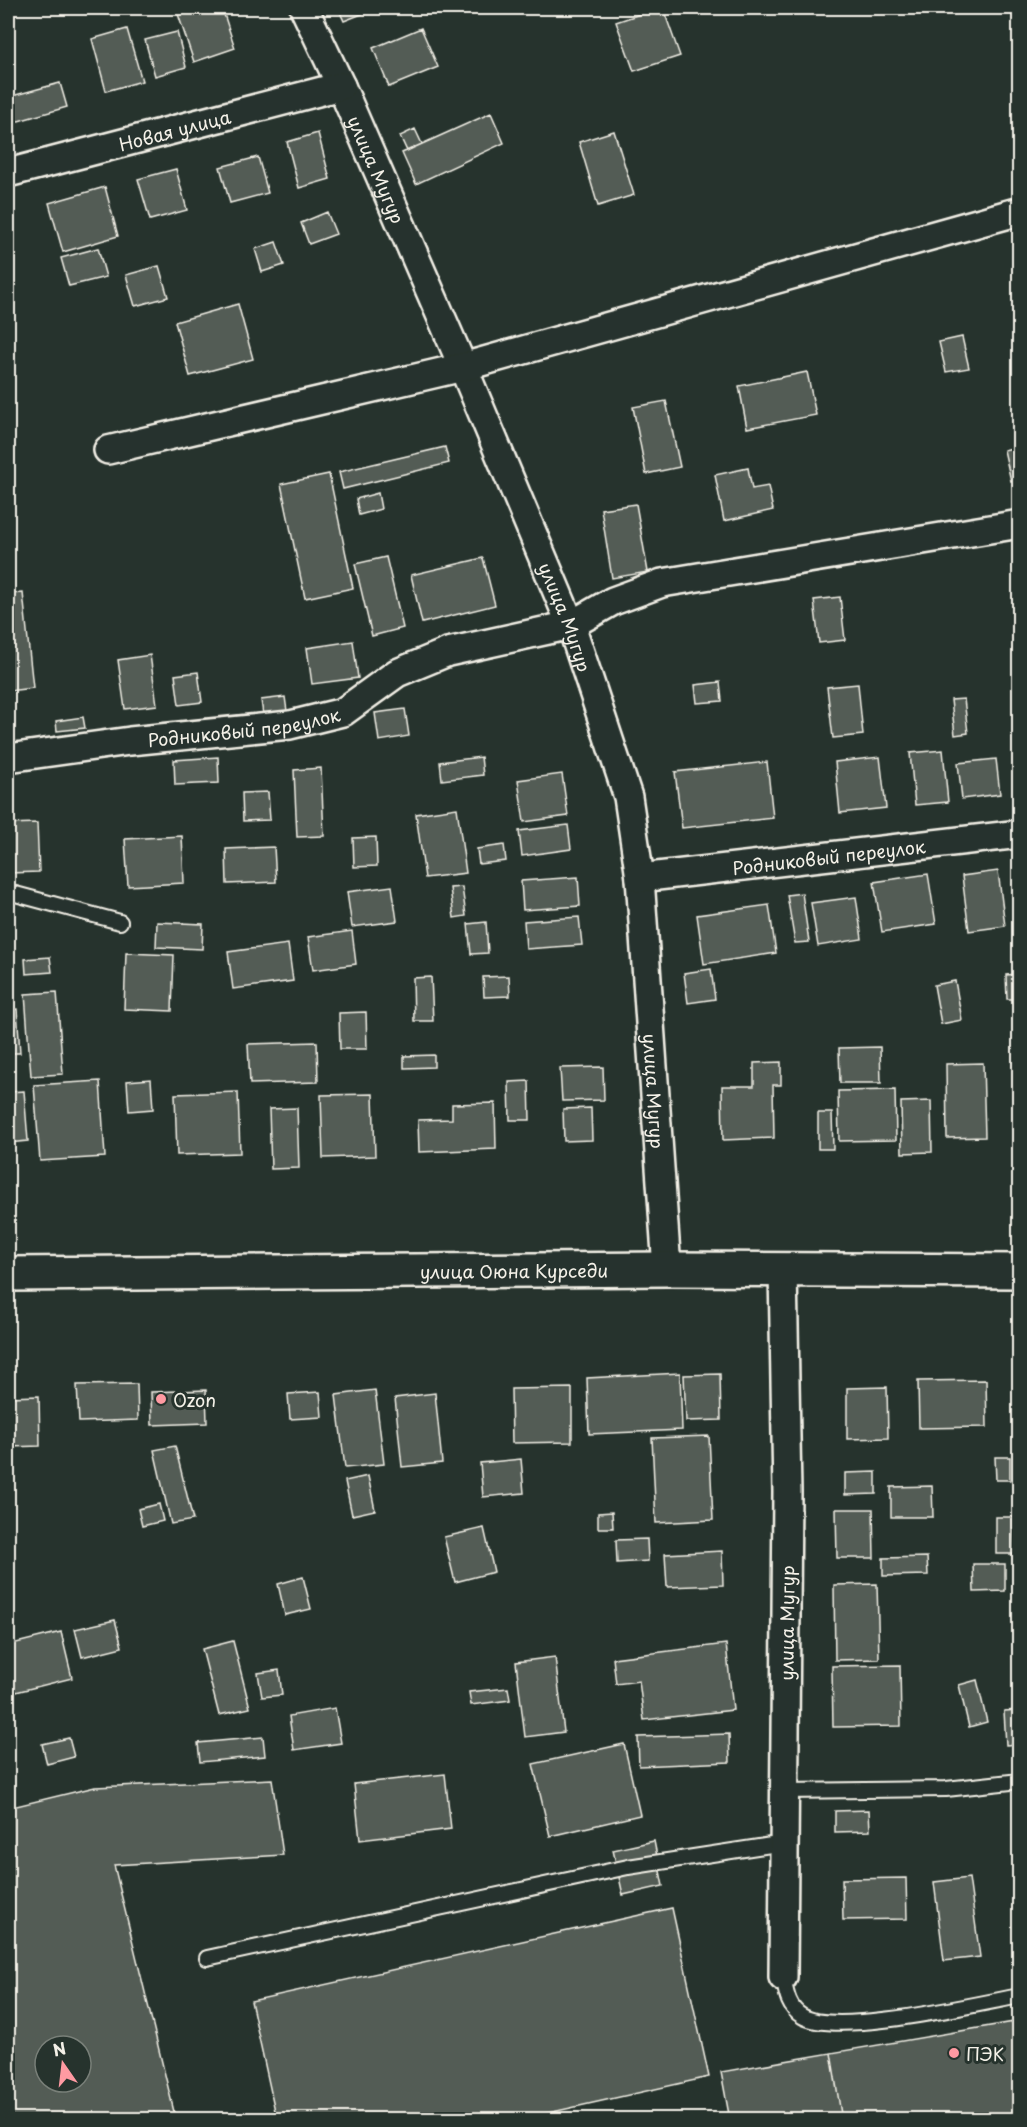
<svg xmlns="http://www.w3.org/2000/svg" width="1027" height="2127" font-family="'Playpen Sans',sans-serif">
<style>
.building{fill:#525c55;stroke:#f4f1e8;stroke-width:1.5;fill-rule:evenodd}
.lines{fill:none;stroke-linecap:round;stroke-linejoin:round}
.service-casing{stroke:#f4f1e8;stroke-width:18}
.minor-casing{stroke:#f4f1e8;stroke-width:32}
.tertiary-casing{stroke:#f4f1e8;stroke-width:38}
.service{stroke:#26332d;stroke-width:14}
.minor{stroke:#26332d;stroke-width:27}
.tertiary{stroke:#26332d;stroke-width:33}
.poi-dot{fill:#ff9aa2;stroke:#26332d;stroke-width:2}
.labels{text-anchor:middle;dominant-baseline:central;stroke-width:6;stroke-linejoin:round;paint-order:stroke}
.street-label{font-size:18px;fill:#f4f1e8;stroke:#26332d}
.poi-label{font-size:18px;fill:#f4f1e8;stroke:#26332d;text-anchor:start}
</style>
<rect width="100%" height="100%" fill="#26332d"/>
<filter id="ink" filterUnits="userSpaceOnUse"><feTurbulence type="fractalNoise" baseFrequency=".0167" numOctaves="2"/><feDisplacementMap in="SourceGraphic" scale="12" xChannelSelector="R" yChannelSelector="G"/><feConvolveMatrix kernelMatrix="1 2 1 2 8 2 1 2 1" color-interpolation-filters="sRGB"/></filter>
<g filter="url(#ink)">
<path class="building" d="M176,8H222L235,48L194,62Z
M338,8H377L344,21Z
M658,8H663L680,56L634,71L616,22Z
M421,28L438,67L389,87L373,48Z
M127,29L142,81L106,91L92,39Z
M177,32L186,67L155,76L145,40Z
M60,83L67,107L8,124V97Z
M491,113L504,143L416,184L402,153Z
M415,129L422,144L407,151L400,136Z
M614,131L634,195L598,206L579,142Z
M318,133L330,179L299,188L287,142Z
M258,157L268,193L230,203L220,167Z
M176,169L187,210L150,220L138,179Z
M105,187L118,236L63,252L49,203Z
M327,212L336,234L309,244L301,223Z
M276,242L284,265L262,272L255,249Z
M98,248L106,277L69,286L61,258Z
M159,266L168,297L135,306L126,275Z
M238,304L253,359L190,376L175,322Z
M962,337L969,368L946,372L939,342Z
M807,372L816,415L747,428L739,386Z
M666,401L680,467L646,474L633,407Z
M1020,446V479L1011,481L1004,450Z
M445,447L449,463L343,489L339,472Z
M748,468L752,489L768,486L773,510L724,521L715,475Z
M329,474L353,588L305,598L281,484Z
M378,493L381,509L359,515L356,499Z
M636,504L648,572L612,578L601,509Z
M386,557L403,628L372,636L355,564Z
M483,558L495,605L422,623L411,575Z
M23,593L33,688L8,691V594Z
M840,597L845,640L819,643L814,600Z
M353,641L358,678L312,684L307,648Z
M150,655L157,705L125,709L118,660Z
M198,672L202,702L179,705L175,675Z
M720,682L722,701L697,703L695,685Z
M858,684L863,735L833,738L827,687Z
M285,697L287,711L263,714L261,700Z
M964,699L968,733L955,735L951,700Z
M405,709L409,736L379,741L375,713Z
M83,717L85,728L57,731L56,721Z
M943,750L948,802L915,805L910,753Z
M218,757L219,783L175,785L174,760Z
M481,757L483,775L442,780L440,762Z
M880,757L886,808L840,813L835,762Z
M996,759L1000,794L962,799L958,763Z
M767,762L773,818L682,828L675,772Z
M321,768L324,836L297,837L294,770Z
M562,774L568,816L524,822L518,780Z
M268,792L270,820L243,821L242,793Z
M457,808L466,873L425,878L416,814Z
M37,823L39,872L8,873V824Z
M568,825L571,849L522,856L519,831Z
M182,836L184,883L128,886L125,839Z
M376,837L377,866L354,867L353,838Z
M504,845L506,861L479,864L477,849Z
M274,847L276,882L227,884L226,849Z
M998,871L1005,926L969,931L962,876Z
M928,874L936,924L882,932L874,882Z
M578,877L580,906L523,910L521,881Z
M392,886L397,921L352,927L347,892Z
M462,887L466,916L454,918L450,888Z
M802,893L809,942L795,943L787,895Z
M856,897L862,939L818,946L811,903Z
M769,905L776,953L704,964L697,915Z
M579,917L582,945L526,949L524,921Z
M157,922L203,924L202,949L156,947Z
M486,922L488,953L471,954L468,924Z
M352,931L356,964L313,970L308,937Z
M288,944L293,981L233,989L228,952Z
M126,953L174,955L172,1011L124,1009Z
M50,957L52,972L26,974L25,959Z
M711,969L715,999L688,1003L684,973Z
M1020,974V999H1007L1006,975Z
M509,976L510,996L484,997L483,977Z
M431,977L433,1021H414L413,978Z
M955,981L962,1020L941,1024L934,985Z
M57,992L63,1074L31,1076L25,994Z
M17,1009L20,1053H8V1010Z
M366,1012L367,1049H340L339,1013Z
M317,1042L318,1082L250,1084L248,1044Z
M880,1047L881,1083H840L839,1048Z
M434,1055V1067L404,1068V1056Z
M781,1062V1085H773L774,1138L723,1140L722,1086H754V1063Z
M983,1063L985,1137L947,1138L946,1064Z
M603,1067L604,1100L562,1101L560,1068Z
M151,1079L153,1109L129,1111L127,1081Z
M100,1081L105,1157L40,1161L34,1085Z
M529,1081L530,1120H510L509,1082Z
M895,1090L896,1140L839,1141L838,1091Z
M24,1091L28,1141L8,1143V1092Z
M238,1092L240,1153L177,1155L175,1094Z
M373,1094L375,1156L323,1158L321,1095Z
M931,1101L932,1152L902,1153L901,1102Z
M495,1103L496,1149L419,1152L418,1120L452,1119V1104Z
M297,1108L299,1168L271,1169L269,1109Z
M591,1108L592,1140L564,1141L563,1109Z
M818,1113H832L833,1149H818Z
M680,1373L682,1430L589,1434L587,1378Z
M720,1374L721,1420L686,1421L684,1375Z
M986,1380L987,1427L919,1428L918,1381Z
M137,1384L138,1420L79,1422L77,1385Z
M887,1387L888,1438L847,1439V1388Z
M572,1388V1442L512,1443L511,1389Z
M206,1390L207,1423L152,1425L151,1392Z
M375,1390L384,1464L345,1468L336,1395Z
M320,1392L322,1417L290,1419L288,1394Z
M435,1393L442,1463L402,1467L395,1398Z
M39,1396L40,1446L8,1447V1397Z
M709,1436L713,1520L656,1523L652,1438Z
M175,1446L193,1520L171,1524L154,1450Z
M995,1457H1010V1480H996Z
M521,1459L524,1493L483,1497L480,1463Z
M876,1472V1494L845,1495V1473Z
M368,1476L375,1510L352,1515L345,1481Z
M932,1486L933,1517H891V1487Z
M159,1504L163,1521L142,1526L138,1509Z
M836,1509H873L874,1558H837Z
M612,1512L613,1528H598V1513Z
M996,1517H1014L1015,1554H996Z
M484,1528L494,1572L455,1582L444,1537Z
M647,1539L648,1561L617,1563L616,1540Z
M722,1551L723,1585L667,1587L665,1554Z
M927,1557L928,1575L883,1576V1558Z
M973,1564H1005V1591L974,1592Z
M303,1577L311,1609L285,1615L278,1584Z
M877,1584L879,1659L835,1660L834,1585Z
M115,1620L122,1647L82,1657L75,1629Z
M61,1632L72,1678L8,1694V1645Z
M233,1641L250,1708L219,1715L202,1649Z
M726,1644L733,1710L644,1720L639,1681L616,1684L613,1658Z
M555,1657L564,1732L525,1737L516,1662Z
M900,1665L901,1726L833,1727L832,1666Z
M279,1670L282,1695L262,1697L258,1673Z
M977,1680L987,1722L969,1727L959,1685Z
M508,1688L510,1700L471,1705L469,1692Z
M335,1708L341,1743L294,1750L289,1716Z
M1020,1710V1744L1006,1745L1004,1711Z
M729,1734L730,1762L639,1766L638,1737Z
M263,1737L265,1756L200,1762L198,1743Z
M69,1738L74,1757L47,1764L42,1744Z
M624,1744L640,1815L550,1836L533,1764Z
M445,1774L451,1829L360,1840L354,1784Z
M272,1779L283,1855L114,1865L176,2120H8V1808L95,1787ZM45,2046H81V2082H45Z
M869,1810L870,1831L835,1832V1811Z
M654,1841L663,1886L623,1895L613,1850Z
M906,1878L907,1919L843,1920L842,1879Z
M969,1878L980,1957L944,1961L934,1882Z
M672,1908L709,2077L517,2120H277L251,2001Z
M1016,1948H1020V1973Z
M1020,2021V2120H842L831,2053Z
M831,2053L842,2120H730L721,2072Z"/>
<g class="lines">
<defs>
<path id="service" d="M8,892L120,922
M784,1791L946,1789L1020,1781
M207,1958L628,1867L784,1843
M783,1977C786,1992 788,2008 802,2016C836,2037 976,2004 1020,1996"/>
<g id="minor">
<path id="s1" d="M304,8L341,86L463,367L571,625L628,797L640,878L667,1269"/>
<path id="s2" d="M8,173L341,86"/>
<path d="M108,450L463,367L1020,211"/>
<path id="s3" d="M8,758L130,741L290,725L343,712L397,673L448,652L571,625L613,601L662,583L1020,524"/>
<path id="s4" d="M640,878L1020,834"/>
<path id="s5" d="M783,1977L787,1492L783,1270"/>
</g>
<g id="tertiary">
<path id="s6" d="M8,1274L667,1269L1020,1271"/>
</g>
</defs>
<use href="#service" class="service-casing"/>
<use href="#minor" class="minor-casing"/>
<use href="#tertiary" class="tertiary-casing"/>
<use href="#service" class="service"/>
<use href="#minor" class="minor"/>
<use href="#tertiary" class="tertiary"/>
</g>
</g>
<g class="poi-dot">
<circle cx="161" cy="1399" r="6"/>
<circle cx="954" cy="2053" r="6"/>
</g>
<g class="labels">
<g class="street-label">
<text stroke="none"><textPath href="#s2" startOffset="172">Новая улица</textPath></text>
<text stroke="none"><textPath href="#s1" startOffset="177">улица Мугур</textPath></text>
<text stroke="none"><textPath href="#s1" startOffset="663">улица Мугур</textPath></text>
<text stroke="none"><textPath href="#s3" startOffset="238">Родниковый переулок</textPath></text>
<text stroke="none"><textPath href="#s4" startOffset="190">Родниковый переулок</textPath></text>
<text stroke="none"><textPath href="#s1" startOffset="1149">улица Мугур</textPath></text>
<text stroke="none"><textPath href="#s6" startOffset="506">улица Оюна Курседи</textPath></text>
<text stroke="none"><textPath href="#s5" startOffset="354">улица Мугур</textPath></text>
</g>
<g class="poi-label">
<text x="173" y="1399">Ozon</text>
<text x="966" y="2053">ПЭК</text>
</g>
</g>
<rect width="1027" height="2127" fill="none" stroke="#26332d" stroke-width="30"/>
<rect x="15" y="15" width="997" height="2097" fill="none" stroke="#f4f1e8" stroke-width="2" filter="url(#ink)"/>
<g transform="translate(63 2064) rotate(346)"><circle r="28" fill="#26332d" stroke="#787f78" stroke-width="1.5"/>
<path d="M0-4.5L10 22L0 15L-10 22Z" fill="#ff9aa2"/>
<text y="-9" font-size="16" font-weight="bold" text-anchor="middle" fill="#f4f1e8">N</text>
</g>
</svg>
